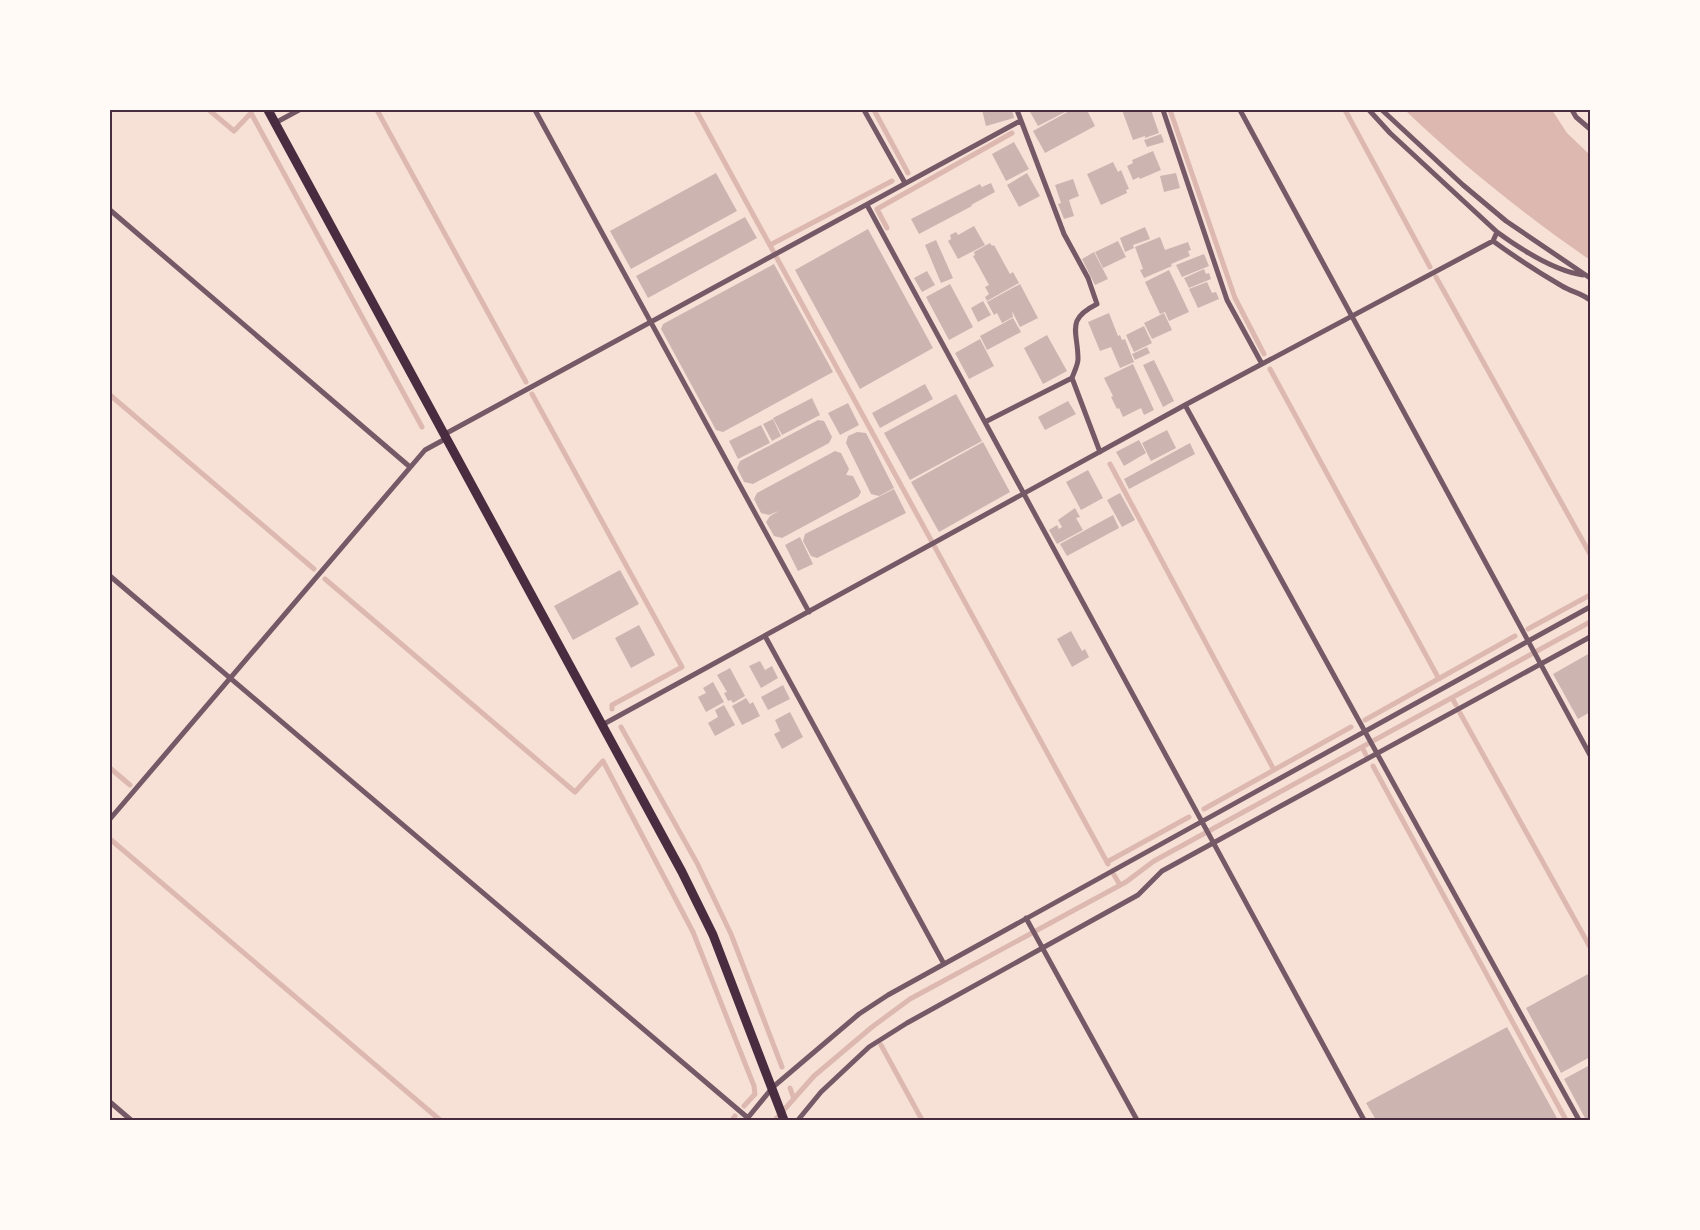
<svg xmlns="http://www.w3.org/2000/svg" width="1700" height="1230" font-family="Arial,sans-serif">
<style>
.water{fill:#dcb8b0}
.lines{fill:none;stroke-linecap:round;stroke-linejoin:round}
.stream{stroke:#dcb8b0;stroke-width:5}
.building{fill:#ccb4b1}
.minor{stroke:#755966;stroke-width:5}
.secondary{stroke:#4a2c40;stroke-width:9}
.neatline{fill:none;stroke:#4a2c40;stroke-width:2}
</style>
<rect width="100%" height="100%" fill="#f7e1d7"/>
<path class="water" d="M1405,110H1552L1567,133L1590,155V260C1525,215 1462,165 1405,110Z"/>
<g class="lines">
<path class="stream" d="M209,110L234,131L251,113L422,427
M377,110L526,382
M696,110L1108,864
M874,110L908,173
M1170,110L1235,298L1264,354
M1345,110L1430,267
M887,228L877,209L1012,133
M770,245L892,181
M1436,277L1590,554
M1270,369L1439,679
M532,394L682,667L612,705V709
M110,395L314,569
M1110,464L1274,770
M325,579L575,792L603,761L693,932L754,1086L755,1094L744,1106
M1528,629L1590,595
M1452,698L1456,705
M1460,713L1590,947
M1365,720L1515,636
M621,727L697,863L731,934L782,1067
M1362,747L1366,755
M1373,766L1566,1120
M110,768L130,785
M1204,809L1351,727
M110,839L440,1120
M1107,862L1189,817
M1114,875L1120,885
M881,1045L922,1120
M790,1088L794,1099
M732,1120L735,1116
M775,1120L814,1076L872,1027L910,999L1126,882L1154,861L1590,622"/>
</g>
<path class="building" d="M982,110H1012L1014,118L986,126Z
M1029,110H1069L1038,126Z
M1071,110H1087L1095,126L1045,153L1033,131Z
M1122,110H1151L1159,133L1145,138V136L1133,140Z
M1161,134L1164,142L1147,147L1144,140Z
M1014,142L1029,169L1006,181L992,154Z
M1153,151L1161,170L1140,179L1139,177L1133,180L1127,166L1133,163L1132,160Z
M1113,162L1118,172L1121,170L1129,189L1126,190L1127,193L1101,205L1087,174Z
M716,173L737,211L631,269L610,231Z
M1027,173L1040,196L1019,207L1007,185Z
M1176,173L1180,188L1164,192L1160,176Z
M1073,179L1079,196L1069,200L1074,216L1064,219L1058,204L1061,203L1055,185Z
M991,183L995,192L971,205L972,206L919,234L911,219L980,184L985,193L982,187Z
M745,217L757,238L648,298L636,276Z
M974,226L985,245L958,259L948,241L951,239L950,235L956,232L958,235Z
M1145,227L1150,239L1133,245L1134,248L1125,252L1120,238Z
M868,229L933,348L860,389L795,270Z
M1160,237L1165,250L1188,242L1191,250L1188,251L1190,256L1171,264L1172,266L1144,278L1140,270L1143,269L1135,247Z
M936,240L953,278L941,283L925,245Z
M1118,241L1126,257L1103,268L1095,252Z
M990,243L992,246L994,245L1010,274L1013,272L1019,283L987,301L985,297L989,294L985,287L989,285L973,256L975,255L974,252Z
M1094,252L1108,279L1095,285L1082,259Z
M1204,254L1209,266L1182,277L1176,265Z
M774,264L833,372L723,432L716,430L661,329L663,324Z
M1204,269L1206,274L1209,273L1211,279L1189,288L1184,278Z
M1169,270L1189,312L1169,321L1165,312L1160,314L1145,282Z
M927,271L935,285L922,292L914,278Z
M1207,282L1212,293L1216,292L1219,299L1198,308L1189,289Z
M950,284L973,327L949,340L926,297Z
M1020,284L1038,318L1020,327L1012,311L1013,317L1002,323L997,313L994,315L987,302Z
M983,301L991,315L978,322L971,308Z
M1109,313L1118,336L1120,335L1122,340L1125,339L1134,362L1120,368L1111,347L1100,351L1088,322Z
M1164,313L1172,330L1152,339L1144,323Z
M1013,318L1021,332L987,350L980,336Z
M1144,326L1152,343L1134,352L1126,335Z
M1047,335L1067,371L1043,384L1024,348Z
M980,339L994,366L969,379L955,353Z
M1147,347L1150,353L1135,360L1132,354Z
M1154,360L1174,401L1163,407L1143,365Z
M1133,364L1154,410L1144,415L1141,408L1123,417L1119,408L1117,409L1111,397L1113,396L1104,378Z
M925,384L933,399L880,428L872,413Z
M956,394L982,441L910,480L884,433Z
M812,398L820,415L782,435L773,418Z
M1068,401L1076,414L1045,430L1038,417Z
M848,403L859,425L840,435L828,413Z
M773,419L781,436L772,441L763,424Z
M818,420L824,421L832,437L829,443L753,484L744,482L737,468L740,461Z
M761,425L770,443L738,459L729,441Z
M1167,430L1176,448L1151,461L1142,443Z
M857,432L866,433L894,488L879,496L871,494L846,443L848,436Z
M1139,440L1146,453L1124,466L1116,452Z
M983,442L1010,492L939,532L911,482Z
M1190,443L1195,454L1129,489L1124,479Z
M835,451L841,453L849,469L846,475L853,476L861,492L858,497L782,538L774,536L766,522L770,516L779,511L769,515L761,513L754,499L757,493Z
M1088,470L1103,498L1081,510L1066,482Z
M894,489L906,513L817,558L811,556L803,541L805,534Z
M1120,493L1135,520L1122,527L1107,500Z
M1075,508L1080,517L1076,518L1083,530L1057,544L1049,530L1057,525L1059,529L1062,527L1058,520Z
M1113,515L1119,528L1067,556L1060,544Z
M800,537L813,564L798,571L785,545Z
M620,570L639,604L573,640L554,606Z
M639,625L655,655L631,668L615,638Z
M1071,631L1082,651L1085,649L1089,657L1072,667L1057,639Z
M1590,653V712L1578,719L1553,674Z
M760,661L765,670L772,666L778,678L761,688L749,666Z
M730,668L745,696L733,703L731,700L728,701L724,693L727,692L717,675Z
M713,682L724,702L706,712L698,697L706,693L703,688Z
M783,685L790,699L768,710L761,697Z
M746,698L750,704L753,702L760,716L742,725L732,706Z
M724,705L735,725L715,736L708,723L718,717L715,710Z
M790,712L803,737L782,749L774,734L780,731L775,720Z
M1590,973V1057L1561,1073L1526,1008Z
M1507,1027L1558,1120H1376L1366,1103Z
M1590,1065V1120H1586L1564,1079Z"/>
<g class="lines">
<path class="minor" d="M535,110L809,612
M864,110L905,183
M1017,110L1064,234L1088,278L1097,304C1065,320 1078,331 1078,359C1078,365 1074,372 1072,378
M1163,110L1227,300L1262,364
M1240,110L1590,755
M1369,110L1390,133L1497,232L1493,241
M1382,110L1463,185L1506,221L1590,278
M1572,110L1576,117L1590,129
M275,123L299,110
M867,205L1364,1120
M110,210L410,467
M1497,232C1519,248 1555,271 1583,275
M1185,405L1579,1120
M985,422L1072,378L1100,452
M445,434L1020,121
M110,576L748,1118
M765,636L944,964
M602,725L1185,405L1493,241C1515,257 1538,272 1562,286C1572,292 1581,293 1590,300
M110,819L425,450L447,438
M1026,918L1137,1120
M110,1102L131,1120
M746,1120L773,1087L859,1014L888,995L1590,607
M798,1120L821,1092L869,1047L907,1023L1138,895L1162,871L1590,637"/>
<path class="secondary" d="M268,110L682,872L713,935L784,1120"/>
</g>
<rect width="1700" height="1230" fill="none" stroke="#fffaf5" stroke-width="222"/>
<rect x="111" y="111" width="1478" height="1008" class="neatline"/>
</svg>
